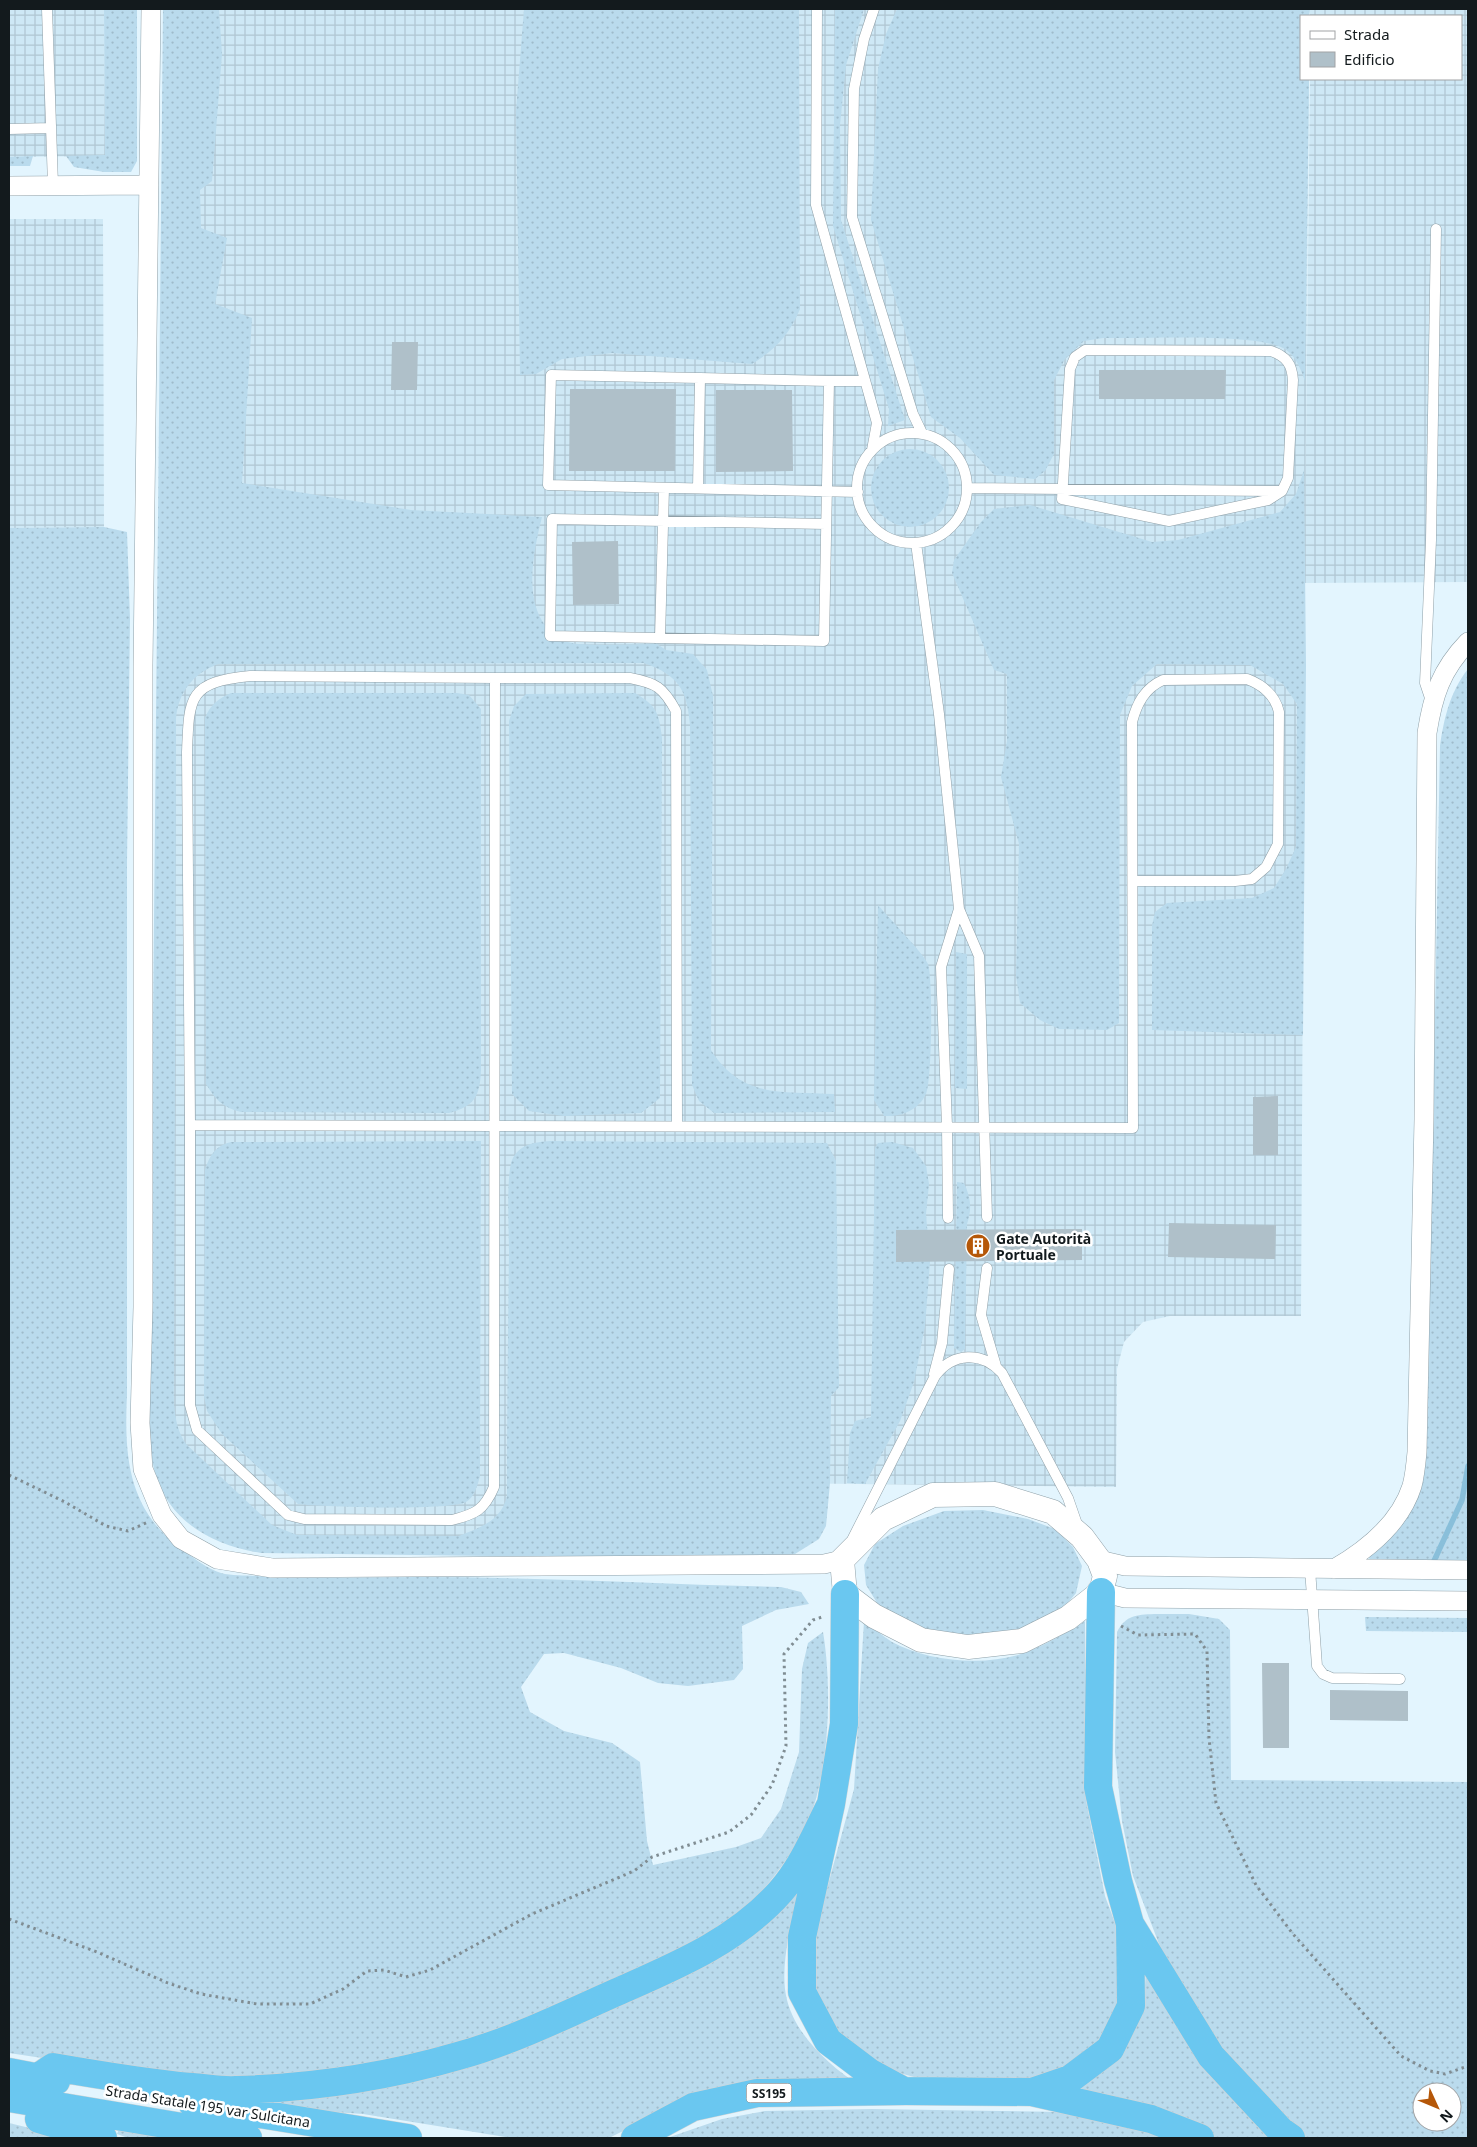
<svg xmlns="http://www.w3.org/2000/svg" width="1477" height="2147" font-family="'Noto Sans',sans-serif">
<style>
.industrial{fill:url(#industrial-grid)}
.grass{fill:url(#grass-dots);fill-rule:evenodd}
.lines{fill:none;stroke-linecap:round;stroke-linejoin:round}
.stream{stroke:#89bfda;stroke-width:5.5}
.building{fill:#afc0c9}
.service-casing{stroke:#8fa0a8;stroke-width:11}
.minor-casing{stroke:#8fa0a8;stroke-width:20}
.tertiary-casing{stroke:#8fa0a8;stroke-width:25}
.trunk-casing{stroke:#d5d6d6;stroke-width:29}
.path{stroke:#808d93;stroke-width:3;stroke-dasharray:2.5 4;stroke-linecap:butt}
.service{stroke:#fff;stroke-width:10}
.minor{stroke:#fff;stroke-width:19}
.tertiary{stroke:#fff;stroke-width:24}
.trunk{stroke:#6ac7f0;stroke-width:28}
.labels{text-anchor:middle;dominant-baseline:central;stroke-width:5;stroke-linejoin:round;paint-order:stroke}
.shield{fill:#fff;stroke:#5a5f61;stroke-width:1}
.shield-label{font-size:12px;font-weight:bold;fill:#131a1d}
.poi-label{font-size:14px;font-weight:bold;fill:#131a1d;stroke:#fff;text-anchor:start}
.street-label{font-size:14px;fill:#131a1d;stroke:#fff}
</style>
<defs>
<pattern id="industrial-grid" width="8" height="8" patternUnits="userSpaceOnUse" patternTransform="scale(1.25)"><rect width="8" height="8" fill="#cee8f5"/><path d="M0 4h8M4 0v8" fill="none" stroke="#b0c6d2"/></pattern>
<pattern id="grass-dots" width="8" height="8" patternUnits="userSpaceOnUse" patternTransform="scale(1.25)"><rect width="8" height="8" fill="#badbed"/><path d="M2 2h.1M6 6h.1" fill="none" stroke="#9fbbcb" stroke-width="1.8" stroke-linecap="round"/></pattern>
</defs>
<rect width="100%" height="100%" fill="#e3f5fe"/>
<path class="industrial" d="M9,9H104L105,156L9,157Z
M171,9H1310L1309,16H1301V79H1309L1305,538L1310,79H1461V16H1310V9H1468V582L1305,583L1301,1316H1170L1143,1322L1124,1342L1117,1369L1116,1487L768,1483L698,1550L276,1546L156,1425Z
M9,219H103L104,527L9,528Z"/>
<path class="grass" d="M104,9H137V161L131,172H104L74,167L66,156L105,155Z
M163,9H219L222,54L212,181L200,190L201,228L227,238L215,304L252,318L242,483L411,510L542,517C532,557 518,622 568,642C581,647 639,644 657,644L666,650L693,654L707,670L713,696L711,1050C742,1099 782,1091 834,1094L835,1112L714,1113L699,1101L692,1085L690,725C687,689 678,675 644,663L218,664C193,674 179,691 176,718L174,1369C174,1394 171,1422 186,1444L272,1525L297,1535L459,1536C481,1527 501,1521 507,1496C507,1415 508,1333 509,1252C509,1232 506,1176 512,1160C519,1144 535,1142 550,1141L827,1143L836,1161L839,1387L831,1396L830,1483L826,1526L819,1539L795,1554L781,1557L707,1559L261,1553C214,1546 169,1522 155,1473C151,1459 151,1442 149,1427Z
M524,9H799L800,309C789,335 776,349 752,364L612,353L562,359L536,374L520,375L516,111Z
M835,9H864L846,65L840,125L841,220L905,420L888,426L889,409L833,226Z
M897,9H1310L1309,16H1301V79H1309L1305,381C1301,370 1296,356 1285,349C1257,332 1141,339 1103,338L1084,341L1065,359L1054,380V454L1045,471L1035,479L994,475L960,438L931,417L871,220L878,69L886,34Z
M33,156L30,166H9V157Z
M871 488a39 39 0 1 1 78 0a39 39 0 1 1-78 0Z
M1304,470L1306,665L1303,1035L1152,1030V926L1155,912L1167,903L1252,898L1274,888L1286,869L1296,847L1297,704L1283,684L1250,665L1157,664L1132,686L1120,715L1119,1023L1107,1030L1059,1029L1040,1020L1020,1003L1016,976L1019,844L1001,777L1007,741V674L994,670L952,573L954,560L981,522L994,509L1030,505L1152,542L1178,540L1280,512L1296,494Z
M104,527L127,532L130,619L127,863V1394C124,1458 128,1511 184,1551C195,1559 208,1569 221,1573C231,1576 245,1575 256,1576C309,1580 363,1577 416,1577C538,1577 659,1584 781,1587L801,1592L809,1604L776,1610L742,1626L743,1669L734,1680L688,1686L658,1683L621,1668L564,1653L544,1654L521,1687L530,1712L564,1731L612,1743L640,1762L647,1841L653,1865L736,1847L761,1838L781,1809L799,1752L802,1669L808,1643L823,1632C832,1685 830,1769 809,1819C799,1844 780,1870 762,1891C725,1933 671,1953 621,1976C586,1991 552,2008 517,2022C429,2056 306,2083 212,2078C189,2077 165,2073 142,2070C97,2065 53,2060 9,2053V528Z
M1468,669V1562H1370L1369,1557L1390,1538L1424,1472L1427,1445L1440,746C1444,718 1450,692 1468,669Z
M231,693H457L469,695L481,709V1070C480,1096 475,1106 449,1113L241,1112C223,1108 215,1099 206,1084L205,718C210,705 219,698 231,693Z
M635,693C657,706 659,713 662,738L660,1098L641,1113L564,1116L529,1111L512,1094L509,721L514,706L526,694Z
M878,905C887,916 924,954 928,964C933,978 932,1081 926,1094C918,1111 900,1117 884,1116L874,1100Z
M956,952L967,954V1089L955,1088Z
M481,1141L480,1476C478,1484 474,1498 466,1502C450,1511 321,1507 298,1504L222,1434L207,1411L204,1396L205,1170C209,1156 216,1145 231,1142Z
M892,1142L913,1148L926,1166L929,1184L926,1214L930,1262L925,1326L914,1382L900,1421L865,1484L847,1483L850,1433L855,1421L871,1417L875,1148L878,1143Z
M957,1182L964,1183C971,1198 972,1209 967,1224L965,1349L961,1352L954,1348Z
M983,1510L1028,1519L1055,1529L1073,1547L1082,1566L1076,1593L1062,1610L1011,1633L973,1637L937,1633L905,1622L879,1606L866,1585L864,1565L875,1544L903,1526L944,1511Z
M1154,1614H1189L1219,1619L1230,1630L1231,1780L1468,1782V2138H1299L1235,2071L1181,1994L1159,1944L1133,1876L1122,1821L1115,1752L1117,1632C1126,1615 1136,1615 1154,1614ZM1422,2092H1452V2122H1422Z
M1365,1617L1468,1618V1632L1366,1631Z
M864,1621C873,1627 882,1636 892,1642C929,1662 987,1667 1027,1652C1047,1644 1066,1633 1085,1621L1086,1800L1105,1896L1118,1931L1124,1991L1101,2042L1052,2075L1023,2080L949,2082L914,2077L874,2066L841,2040L812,1994L810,1951L854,1789Z
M806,1876C800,1896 792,1918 788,1939C785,1957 782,1981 787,2000C796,2036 830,2066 860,2086L681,2102L609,2138H512L363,2114L259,2107L275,2098L598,2015L723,1956L751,1935Z
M1146,1970L1273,2138H1212L1077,2090L1144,2000Z
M872,2109L1064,2112L1104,2117L1168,2138H667L722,2119L765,2111Z
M9,2123L71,2138H9Z
M119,2129L172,2138H128L117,2134Z"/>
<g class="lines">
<path class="stream" d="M1434,1561L1462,1500L1468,1466"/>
</g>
<path class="building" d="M392,342H418L417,390H391Z
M1099,370H1226L1225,399H1099Z
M570,389H676L675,471H569Z
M716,390H792L793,471L716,472Z
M618,541L619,604L573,605L572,542Z
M1278,1096V1155H1253V1097Z
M1169,1223L1276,1225L1275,1259L1168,1257Z
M1082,1229V1260L896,1262V1230Z
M1262,1663H1289V1748H1263Z
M1330,1690L1408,1691V1721L1330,1720Z"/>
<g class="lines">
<defs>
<path id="service" d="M47,9L53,185
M817,9L816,205L877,423L872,450
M874,9L864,39L854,89L852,217L913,414L922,433
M9,129L51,128
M1085,350L1271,351C1286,356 1292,364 1293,380L1288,478L1282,491L1268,500L1169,521L1062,499L1070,369L1075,357Z
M700,378L551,375L548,485L858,492
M829,381H865
M857 488a55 55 0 1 1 110 0a55 55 0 1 1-110 0Z
M698,488L700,378L829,381L824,641L550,636L552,519L826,524
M967,488L1282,491
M916,543L939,714L959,909L979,956L987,1217
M660,638L664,488
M495,678H630C656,683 663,687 676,711L677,1126
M1431,701L1425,683L1431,540L1436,229
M190,1125L187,752C189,696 189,682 250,676L495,678L494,1487C484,1510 476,1514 452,1520L304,1519L288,1515L197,1430L190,1405V1125L493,1126H509L1133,1128L1132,722C1137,703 1145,688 1163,680L1247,679C1263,685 1275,695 1279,712L1278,844L1266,867L1252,879L1235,881H1133
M948,1218L947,1126L941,967L959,909
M987,1268L981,1315L996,1366
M934,1374L942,1343L949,1269
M853,1538L935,1376C953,1352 982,1351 1002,1373L1068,1498L1078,1527
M1310,1569L1317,1666L1323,1674L1332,1678L1400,1679"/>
<path id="minor" d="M151,9L143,666V1307L140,1423L143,1469L162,1515L181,1539L217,1559L272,1568L824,1564L842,1560
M9,186L149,185
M1099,1560L1125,1566L1468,1570
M1334,1569C1367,1550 1400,1524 1412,1486C1415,1475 1416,1463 1417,1452L1424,1119L1427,733C1433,695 1441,670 1468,642
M1101,1592L1125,1598L1468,1601"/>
<path id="tertiary" d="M995,1494L1053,1512L1082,1537L1099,1560L1105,1576L1101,1592L1068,1618L1022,1641L968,1647L921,1640L874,1616L845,1594L842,1560L883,1519L933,1495Z"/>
<path id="trunk" d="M1101,1592L1098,1787L1118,1881L1130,1924L1211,2056L1281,2131L1291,2138
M845,1594L844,1724L831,1804L802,1937V1992L828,2041L869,2072L902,2090
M9,2072L56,2081
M37,2078L53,2067C99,2075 146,2083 192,2087C207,2088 222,2091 236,2090C311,2088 386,2077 458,2056C513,2041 565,2015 617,1992C676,1966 737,1941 781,1891C803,1866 816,1833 831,1804
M1032,2092L1070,2079L1110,2049L1131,2006L1130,1925
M9,2098L248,2138
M192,2103L408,2138
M39,2119L103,2138
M635,2138L693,2107L757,2093L906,2091L1032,2092L1151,2119L1200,2138"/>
</defs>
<use href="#service" class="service-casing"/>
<use href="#minor" class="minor-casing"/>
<use href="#tertiary" class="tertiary-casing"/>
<use href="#trunk" class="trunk-casing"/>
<path class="path" d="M9,1475L65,1502L106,1526L128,1531L148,1522
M1121,1626L1138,1635L1195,1634L1207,1651L1209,1738L1216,1803L1256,1885L1293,1934L1401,2056L1430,2071L1445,2074L1468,2066
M9,1919L97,1952L168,1983L201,1994L257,2004H310L343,1989L367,1971L384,1970L406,1977L430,1970L532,1914L634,1871L652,1857L729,1832L751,1815L772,1785L786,1746L784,1654L813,1620L822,1617"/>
<use href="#service" class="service"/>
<use href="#minor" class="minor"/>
<use href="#tertiary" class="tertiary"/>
<use href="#trunk" class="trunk"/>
</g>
<defs>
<symbol id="building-disc" viewBox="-11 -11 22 22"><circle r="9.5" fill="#b55708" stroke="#fff"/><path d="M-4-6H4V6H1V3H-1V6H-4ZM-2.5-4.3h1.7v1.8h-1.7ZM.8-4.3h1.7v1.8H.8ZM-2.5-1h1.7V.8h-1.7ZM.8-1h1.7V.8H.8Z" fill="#fff"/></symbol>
</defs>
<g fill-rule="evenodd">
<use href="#building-disc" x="964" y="1232" width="28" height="28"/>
</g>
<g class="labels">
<rect class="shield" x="746.5" y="2083.5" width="45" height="19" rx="4"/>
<g class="shield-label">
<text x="769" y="2093">SS195</text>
</g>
<g class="poi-label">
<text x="996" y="1238">Gate Autorità<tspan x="996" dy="16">Portuale</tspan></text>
</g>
<g class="street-label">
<text transform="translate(208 2106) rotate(9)">Strada Statale 195 var Sulcitana</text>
</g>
</g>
<rect width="1477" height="2147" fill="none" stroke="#131a1d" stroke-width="20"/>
<rect x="1300" y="15" width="162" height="65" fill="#ffffff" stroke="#a1a3a5"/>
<rect x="1310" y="31" width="25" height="8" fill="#ffffff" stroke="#a1a3a5"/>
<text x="1344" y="40" font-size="15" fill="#131a1d">Strada</text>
<rect x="1310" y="52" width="25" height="15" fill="#afc0c9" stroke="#a1a3a5"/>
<text x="1344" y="65" font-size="15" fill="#131a1d">Edificio</text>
<g transform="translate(1437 2107) rotate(134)"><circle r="24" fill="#ffffff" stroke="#a1a3a5"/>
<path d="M0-4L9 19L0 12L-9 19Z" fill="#b55708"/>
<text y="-8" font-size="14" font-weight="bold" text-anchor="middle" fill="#131a1d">N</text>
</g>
</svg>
